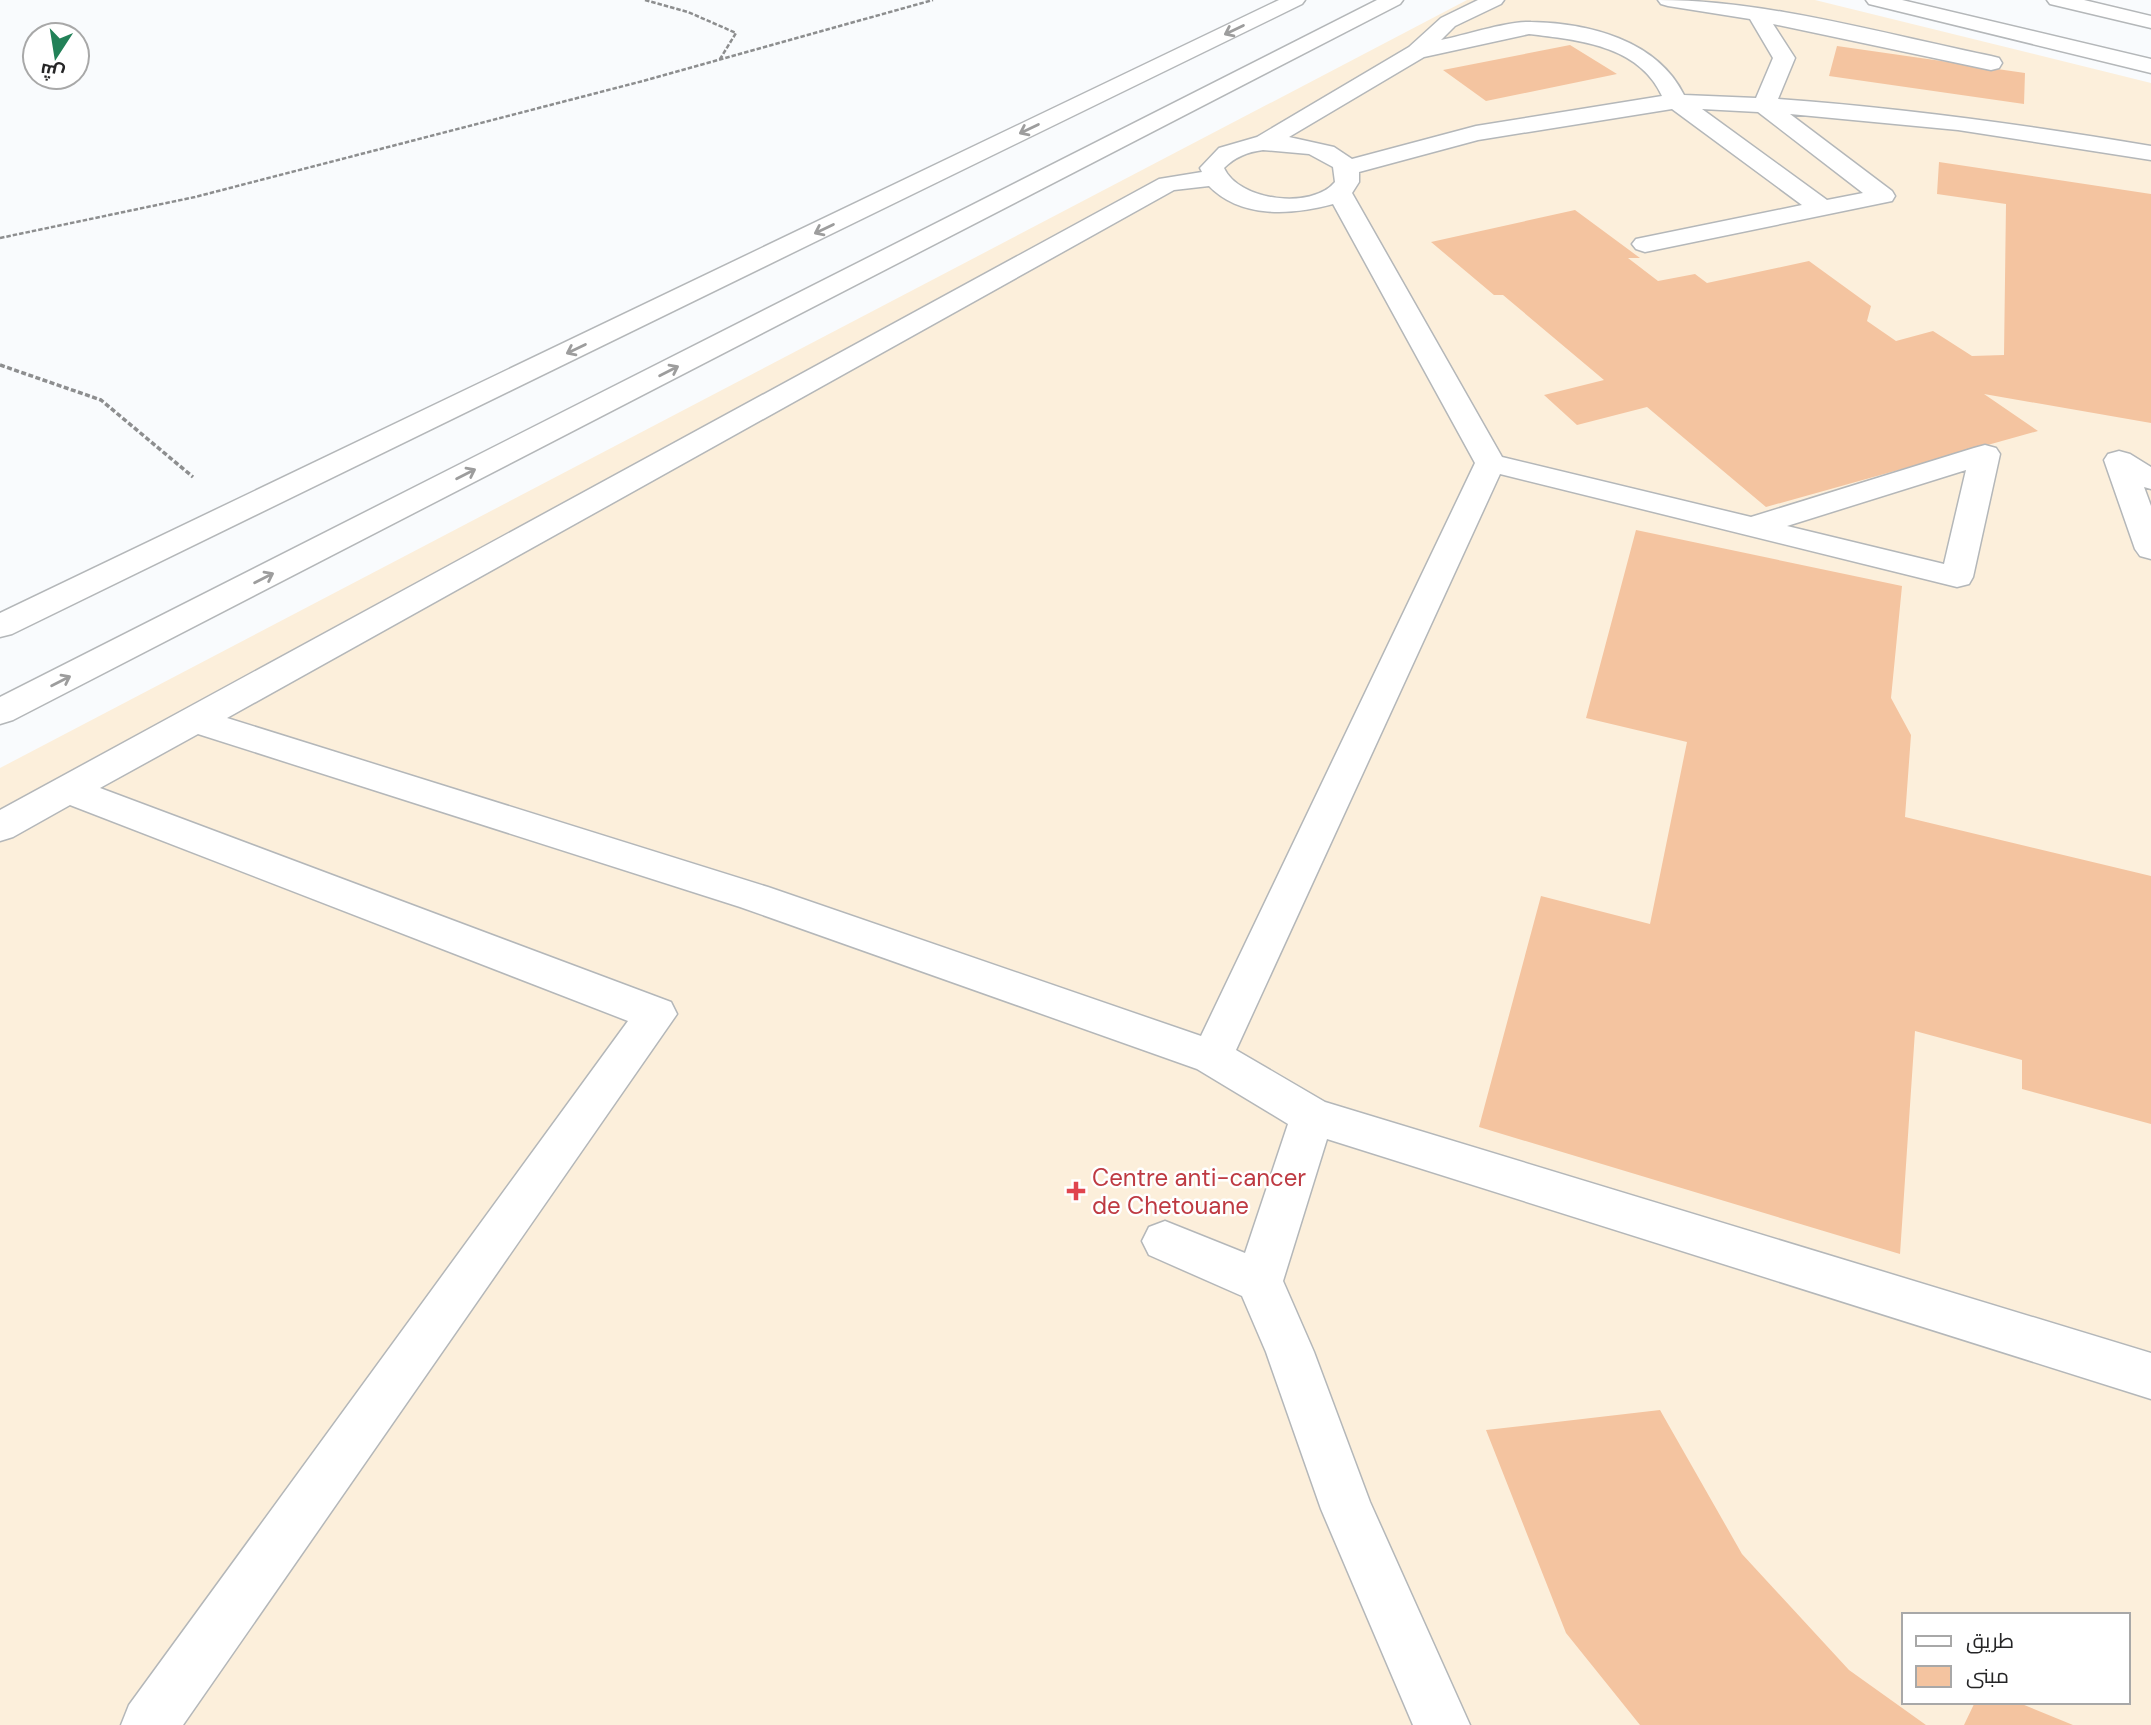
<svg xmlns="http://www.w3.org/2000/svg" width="2151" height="1725" font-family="'DM Sans',Cairo,sans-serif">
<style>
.medical{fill:#fcefdb;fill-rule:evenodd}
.building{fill:#f4c4a0}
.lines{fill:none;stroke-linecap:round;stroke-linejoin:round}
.minor-casing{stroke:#b4b7b9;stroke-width:3}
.path-far1{stroke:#8d8e8f;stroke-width:2.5;stroke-dasharray:4.5 2;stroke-linecap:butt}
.path{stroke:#8d8e8f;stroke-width:3.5;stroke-dasharray:5 2.5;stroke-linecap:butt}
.minor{fill:#fff;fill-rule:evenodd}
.oneway{stroke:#9d9d9d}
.health-dot{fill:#e0444e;stroke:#fff;stroke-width:2.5}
.labels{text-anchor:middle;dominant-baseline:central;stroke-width:5;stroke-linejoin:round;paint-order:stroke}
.health-label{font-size:24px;fill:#be3a42;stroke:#fff;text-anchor:start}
</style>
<rect width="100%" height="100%" fill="#f9fbfd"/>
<path class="medical" d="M1467,0H1815L2151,83V1725H0V768ZM1904,1615H2128V1702H1904Z"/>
<path class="building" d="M1570,45L1617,74L1486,101L1443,70Z
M1837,46L2025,73L2024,104L1829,76Z
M1939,162L2151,194V423L1984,394L2038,431L1766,507L1647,407L1577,425L1544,395L1604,380L1503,295H1494L1431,242L1575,210L1640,258H1628L1658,281L1695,274L1707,283L1809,261L1871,306L1867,321L1896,341L1933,331L1972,356L2004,355L2006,204L1937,194Z
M1636,530L1902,586L1891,698L1911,735L1905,817L2151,876V1124L2022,1089V1060L1915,1031L1900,1254L1479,1127L1541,896L1650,924L1687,742L1586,718Z
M1660,1410L1742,1554L1849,1670L1926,1725H1640L1566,1633L1486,1430Z
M1975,1702H2017L2073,1725H1964Z"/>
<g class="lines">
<defs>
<path id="minor" d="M1279,0H1305L1302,4L12,634L0,637V613Z
M1377,0H1403L1400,4L13,720L0,724V697Z
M1478,0H1504L1501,4L1455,26L1441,40C1466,35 1508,21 1531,22C1588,23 1657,40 1684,95L1756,98L1773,58L1750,19L1668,6L1661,4L1658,0C1767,0 1883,34 1991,56L1999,58L2002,63L1999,68L1991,70L1773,24L1795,58L1778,99C1903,108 2027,125 2151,146V160L1958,130L1790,114L1892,191L1895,196L1892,201L1645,252L1636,249L1632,244L1636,239L1802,205L1672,109L1478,140L1359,172V182L1352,193L1502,457L1751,517L1974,448L1985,445L1996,448L2000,454L1973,577L1969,584L1957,587L1500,474L1236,1050L1325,1102L2151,1353V1399L1327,1139L1283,1281L1314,1352L1370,1502L1470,1725H1413L1321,1509L1266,1352L1242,1296L1149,1255L1142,1241L1149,1227L1165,1221L1245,1253L1288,1124L1197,1069L740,907L198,734L100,788L671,1002L677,1014L183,1725H121L129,1705L628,1021L70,805L13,837L0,841V810L1159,179L1202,172L1200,168L1219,148L1257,137L1409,47L1441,18ZM1529,34C1578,40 1639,45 1662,96L1476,126L1352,159L1334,147L1289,137L1424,57ZM1702,109L1758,112L1863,193L1827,200ZM1263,150L1309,154L1333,167L1335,182C1312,210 1239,201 1224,168C1235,157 1247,152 1263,150ZM1209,186C1241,219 1292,215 1333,204L1475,463L1201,1036L768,887L227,718L1174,190ZM1966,470L1944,564L1787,526Z
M1866,0H1902L2151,59V73L1869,4Z
M2047,0H2084L2151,16V28L2050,4Z
M2119,451L2130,454L2151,467V489L2144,487L2151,506V559L2140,556L2135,549L2104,460L2108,454Z"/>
</defs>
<use href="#minor" class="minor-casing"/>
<path class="path-far1" d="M645,0L688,12L736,33L720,59
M0,238L195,197L643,81L933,0"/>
<path class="path" d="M0,365L101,400L193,477"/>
<use href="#minor" class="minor"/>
</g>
<defs><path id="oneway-shaft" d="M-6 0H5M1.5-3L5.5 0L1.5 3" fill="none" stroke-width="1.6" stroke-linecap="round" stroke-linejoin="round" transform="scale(1.75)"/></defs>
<g class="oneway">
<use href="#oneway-shaft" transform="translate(1234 30) rotate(154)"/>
<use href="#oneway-shaft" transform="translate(1029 129) rotate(154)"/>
<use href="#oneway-shaft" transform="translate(824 229) rotate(154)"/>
<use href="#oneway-shaft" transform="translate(576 349) rotate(154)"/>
<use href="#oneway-shaft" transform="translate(669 371) rotate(-27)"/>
<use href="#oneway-shaft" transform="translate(466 474) rotate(-27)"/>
<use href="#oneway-shaft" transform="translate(264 578) rotate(-27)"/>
<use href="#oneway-shaft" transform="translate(61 681) rotate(-27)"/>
</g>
<path class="health-dot" d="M1072.5 1180.5h7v7h7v7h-7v7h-7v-7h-7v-7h7z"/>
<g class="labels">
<g class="health-label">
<text x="1092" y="1177">Centre anti-cancer<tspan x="1092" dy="28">de Chetouane</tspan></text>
</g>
</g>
<rect x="1902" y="1613" width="228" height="91" fill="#ffffff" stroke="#a8a8a8" stroke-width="2"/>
<rect x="1916" y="1636" width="35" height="10" fill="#ffffff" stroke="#a8a8a8" stroke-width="2"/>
<text x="1966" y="1648" font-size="21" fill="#252526">طريق</text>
<rect x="1916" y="1666" width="35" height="21" fill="#f4c4a0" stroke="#a8a8a8" stroke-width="2"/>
<text x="1966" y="1683" font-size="21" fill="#252526">مبنى</text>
<g transform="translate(56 56) rotate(192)"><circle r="33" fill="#ffffff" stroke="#a8a8a8" stroke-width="2"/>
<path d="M0-5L12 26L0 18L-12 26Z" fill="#228158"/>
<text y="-10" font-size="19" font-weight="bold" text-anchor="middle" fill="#252526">ش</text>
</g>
</svg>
